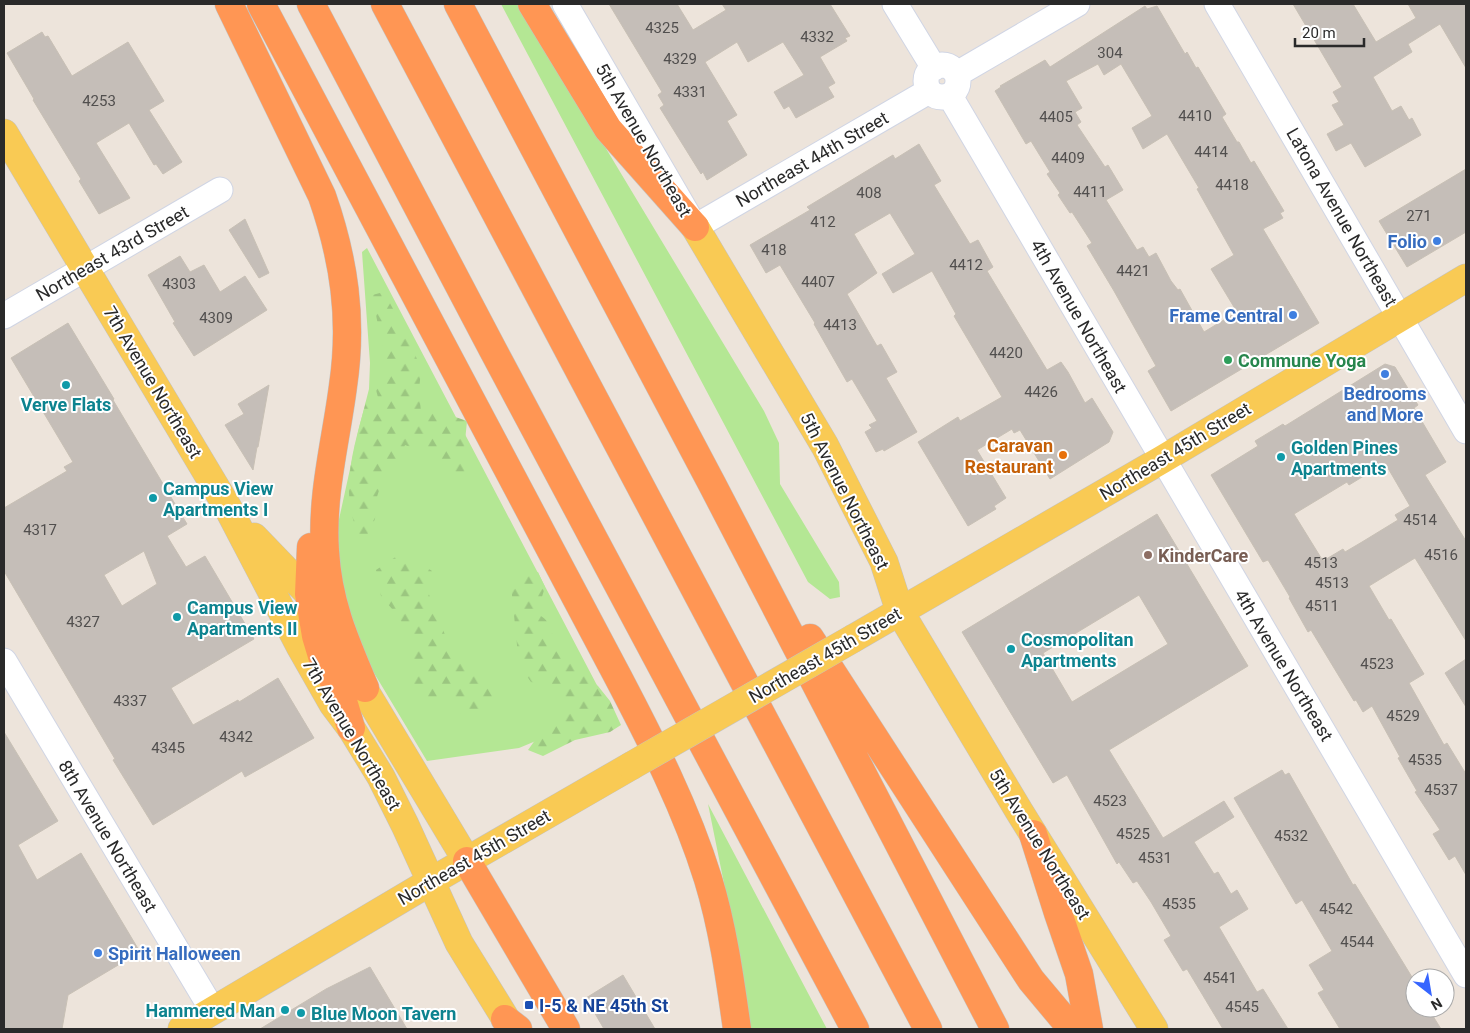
<svg xmlns="http://www.w3.org/2000/svg" width="1470" height="1033" font-family="Roboto,sans-serif">
<style>
.grass{fill:#b4e794}
.forest{fill:url(#forest-firs)}
.building{fill:#c5beb8;stroke:#c8c0b5;fill-rule:evenodd}
.lines{fill:none;stroke-linecap:round;stroke-linejoin:round}
.minor-casing{stroke:#d0d5e4;stroke-width:27}
.major-casing{stroke:#c3c3c3;stroke-width:29}
.highway-casing{stroke:#c3c3c3;stroke-width:29}
.minor{stroke:#fff;stroke-width:25}
.major{stroke:#f9ca54;stroke-width:28}
.highway{stroke:#ff9654;stroke-width:28}
.major-bridge-casing{stroke:#c3c3c3;stroke-width:29;stroke-linecap:butt}
.major-bridge{stroke:#f9ca54;stroke-width:28}
.shop-dot{fill:#3f7fe0;stroke:#fff;stroke-width:2}
.leisure-dot{fill:#2e9e5b;stroke:#fff;stroke-width:2}
.culture-dot{fill:#0f9aa8;stroke:#fff;stroke-width:2}
.food-dot{fill:#e8710a;stroke:#fff;stroke-width:2}
.education-dot{fill:#8d6e63;stroke:#fff;stroke-width:2}
.transit-dot{fill:#1a4fb4;stroke:#fff;stroke-width:2}
.labels{text-anchor:middle;dominant-baseline:central;stroke-width:4;stroke-linejoin:round;paint-order:stroke}
.number-label{font-size:15px;fill:#514f4e}
.street-label{font-size:18px;fill:#2a2a2a;stroke:#fff}
.shop-label{font-size:18px;font-weight:bold;fill:#366cbe;stroke:#fff;text-anchor:end}
.leisure-label{font-size:18px;font-weight:bold;fill:#27864d;stroke:#fff;text-anchor:start}
.culture-label{font-size:18px;font-weight:bold;fill:#0d838f;stroke:#fff;text-anchor:start}
.food-label{font-size:18px;font-weight:bold;fill:#c56008;stroke:#fff;text-anchor:end}
.education-label{font-size:18px;font-weight:bold;fill:#785e54;stroke:#fff;text-anchor:start}
.transit-label{font-size:18px;font-weight:bold;fill:#164399;stroke:#fff;text-anchor:start}
</style>
<defs>
<pattern id="forest-firs" width="22" height="20" patternUnits="userSpaceOnUse" patternTransform="scale(1.25)"><rect width="22" height="20" fill="#b4e794"/><path d="M5 1l3.5 6h-7zM16 11l3.5 6h-7z" fill="#9bc680"/></pattern>
</defs>
<rect width="100%" height="100%" fill="#ede4db"/>
<path class="grass" d="M501,4H519L764,411L779,443L780,484L839,582L840,597L830,599L808,582Z
M367,248L610,710L519,748L427,761L365,658L351,629L334,542L359,428L369,389L370,363L362,252Z
M708,804L827,1029H746L734,933Z"/>
<path class="forest" d="M384,292L407,335L421,369L419,391L421,412L438,411L467,421L463,462L468,490L459,487L451,464L438,457L405,445L398,466L382,481L376,500L375,519L363,544C360,536 355,528 353,519C342,481 356,439 366,402L379,401L376,390L386,365L372,295Z
M403,552L432,571L428,592L451,650L470,674L492,682L496,703L470,720L454,709L445,695L424,704L412,680L420,667L406,660L413,642L398,616L381,596L376,570Z
M538,572L545,587L541,600V616C554,625 553,633 551,648L558,652L574,651L587,678L598,686L610,701L621,725L610,732L575,740L543,756L528,750L538,736L566,717V702L544,685L531,682L519,665L511,585L519,576Z"/>
<path class="building" d="M609,4H677L693,30L726,10L722,4H830L850,36L845,38L847,41L820,57L835,83L828,87L834,97L796,118L789,106L784,109L774,92L804,75L783,42L748,62L737,42L705,62L737,115L727,121L747,155L707,180L703,172L701,174L660,108L664,105L658,95L662,92Z
M1293,4H1353L1376,42L1416,18L1408,4H1466V68L1440,24L1408,44L1412,52L1373,77L1392,111L1401,106L1409,120L1412,118L1421,135L1365,167L1351,143L1336,151L1327,134L1344,125L1332,105L1339,102L1333,92L1342,87Z
M1145,6L1147,9L1157,6L1185,54L1187,52L1196,68L1198,67L1226,114L1222,117L1237,142H1239L1251,163L1254,161L1284,211L1280,213L1283,218L1263,229L1319,323L1171,411L1148,371L1156,366L1114,291L1087,246L1092,243L1072,212L1070,213L1058,195L1060,193L1047,174L1050,172L1031,141L1026,144L995,91L1001,87L1000,86L1045,60L1050,67ZM1098,64L1104,75L1121,64L1152,116L1132,128L1143,149L1167,134L1199,188L1197,189L1234,255L1211,269L1237,312L1204,332L1180,289L1178,290L1171,281L1156,253L1149,257L1143,247L1137,250L1106,200L1123,190L1108,165L1105,167L1077,125L1081,122L1075,112L1082,108L1066,81Z
M42,32L45,37L48,36L72,76L128,42L164,101L149,110L182,162L163,174L156,164L154,165L129,123L96,143L130,198L99,214L79,181L81,179L33,100L34,99L7,53Z
M919,144L941,181L934,185L970,244L978,240L993,267L987,271L1047,370L1061,362L1068,372L1085,403L1092,398L1113,432L1109,442L1050,479L1020,430L1014,433L1012,429L977,450L1006,498L994,506L996,509L968,526L918,442L958,417L960,421L1002,397L954,316L956,314L932,271L893,293L882,274L915,254L890,213L854,234L877,273L847,294L877,346L881,344L897,372L886,378L917,432L884,451L883,449L876,452L865,432L872,428L869,425L877,421L852,379L847,382L814,324L815,323L780,265L766,273L750,245L810,210L807,207L893,155L895,159Z
M1466,169V232L1407,267L1379,221Z
M245,219L269,273L259,278L229,230Z
M180,256L190,272L204,265L220,292L245,276L267,310L194,356L173,323L175,322L148,275Z
M68,323L114,399L113,400L187,524L167,536L186,567L205,556L254,639L171,688L193,725L238,700L239,702L278,678L314,738L245,777L242,771L153,825L113,760L115,759L4,571V508L67,471L64,467L73,462L11,358ZM144,551L157,584L122,606L104,575Z
M1385,364L1395,367L1418,405L1414,408L1446,462L1425,475L1466,541V641L1415,558L1369,586L1389,620L1391,619L1424,674L1409,683L1444,745L1447,743L1466,774V875L1455,856L1449,860L1433,834L1440,830L1415,792L1417,791L1398,758L1400,757L1372,706L1363,712L1356,700L1354,701L1311,630L1308,632L1289,598L1290,597L1268,560L1263,562L1211,475L1258,446L1255,441L1283,424L1285,426ZM1385,463L1410,506L1395,515L1398,520L1362,542L1345,552L1343,549L1323,561L1294,514L1347,482L1349,485Z
M269,385L258,447H257L253,470L225,425L244,414L238,404Z
M1157,514L1248,666L1109,750L1163,838L1224,801L1234,817L1194,842L1214,874L1218,872L1231,894L1237,890L1248,909L1219,927L1257,992L1263,989L1288,1029H1223L1187,969L1183,971L1164,940L1171,936L1151,902L1137,881L1133,883L1119,862L1117,864L1067,775L1053,783L962,632ZM1139,595L1168,644L1072,702L1043,653Z
M1466,659V707L1445,673Z
M4,732L58,821L18,845L37,880L81,853L140,952L68,995L62,1029H4Z
M1282,770L1285,775L1289,773L1353,885L1355,884L1415,982V1008H1428L1441,1029H1340L1318,993L1324,990L1309,965L1332,951L1302,900L1296,904L1234,798Z
M370,967L407,1029H260L326,989Z
M623,975L655,1029H604L586,998Z"/>
<g class="lines">
<defs>
<path id="minor" d="M565,4L695,227L929,91
M895,4L934,68
M1217,4L1466,431
M926 81a16 16 0 1 1 32 0a16 16 0 1 1-32 0Z
M957,74L1077,4
M950,96L1466,975
M4,316L220,190
M4,661L213,1011"/>
<path id="major" d="M4,133L228,508L300,646L333,704L351,728L381,777L405,825L459,943L512,1029
M695,227L825,446L884,562L900,612L1019,811L1154,1029
M254,537L309,594L321,610
M854,638L1163,459L1466,278
M351,668L467,861
M182,1029L430,882L631,766"/>
<path id="highway" d="M229,4L322,196C344,259 353,319 343,386C336,441 321,495 325,551C328,603 345,641 365,688
M261,4L618,677C652,742 686,808 708,879C723,928 730,979 737,1029
M311,4L493,350L855,1029
M385,4L928,1029
M458,4L712,484L995,1029
M532,4L608,129L695,227
M311,547L309,594L316,636L322,656L343,701L351,728
M810,638L1031,980L1072,1029
M1033,834L1058,913L1079,974L1089,1029
M467,861L566,1029
M505,1019L518,1029"/>
</defs>
<use href="#minor" class="minor-casing"/>
<use href="#major" class="major-casing"/>
<use href="#highway" class="highway-casing"/>
<use href="#minor" class="minor"/>
<use href="#major" class="major"/>
<use href="#highway" class="highway"/>
<defs>
<path id="major-bridge" d="M631,766L854,638"/>
</defs>
<use href="#major-bridge" class="major-bridge-casing"/>
<use href="#major-bridge" class="major-bridge"/>
</g>
<g class="shop-dot">
<circle cx="1437" cy="241" r="5"/>
<circle cx="1293" cy="315" r="5"/>
<circle cx="1385" cy="374" r="5"/>
<circle cx="98" cy="953" r="5"/>
</g>
<circle class="leisure-dot" cx="1228" cy="360" r="5"/>
<g class="culture-dot">
<circle cx="66" cy="385" r="5"/>
<circle cx="1281" cy="457" r="5"/>
<circle cx="153" cy="498" r="5"/>
<circle cx="177" cy="617" r="5"/>
<circle cx="1011" cy="649" r="5"/>
<circle cx="285" cy="1010" r="5"/>
<circle cx="301" cy="1013" r="5"/>
</g>
<circle class="food-dot" cx="1063" cy="455" r="5"/>
<circle class="education-dot" cx="1148" cy="555" r="5"/>
<rect class="transit-dot" x="524" y="1000" width="10" height="10" rx="2.5"/>
<g class="labels">
<g class="number-label">
<text x="662" y="28">4325</text>
<text x="817" y="37">4332</text>
<text x="1110" y="53">304</text>
<text x="680" y="59">4329</text>
<text x="690" y="92">4331</text>
<text x="99" y="101">4253</text>
<text x="1195" y="116">4410</text>
<text x="1056" y="117">4405</text>
<text x="1211" y="152">4414</text>
<text x="1068" y="158">4409</text>
<text x="1232" y="185">4418</text>
<text x="1090" y="192">4411</text>
<text x="869" y="193">408</text>
<text x="1419" y="216">271</text>
<text x="823" y="222">412</text>
<text x="774" y="250">418</text>
<text x="966" y="265">4412</text>
<text x="1133" y="271">4421</text>
<text x="818" y="282">4407</text>
<text x="179" y="284">4303</text>
<text x="216" y="318">4309</text>
<text x="840" y="325">4413</text>
<text x="1006" y="353">4420</text>
<text x="1041" y="392">4426</text>
<text x="1420" y="520">4514</text>
<text x="40" y="530">4317</text>
<text x="1441" y="555">4516</text>
<text x="1321" y="563">4513</text>
<text x="1332" y="583">4513</text>
<text x="1322" y="606">4511</text>
<text x="83" y="622">4327</text>
<text x="1377" y="664">4523</text>
<text x="130" y="701">4337</text>
<text x="1403" y="716">4529</text>
<text x="236" y="737">4342</text>
<text x="168" y="748">4345</text>
<text x="1425" y="760">4535</text>
<text x="1441" y="790">4537</text>
<text x="1110" y="801">4523</text>
<text x="1133" y="834">4525</text>
<text x="1291" y="836">4532</text>
<text x="1155" y="858">4531</text>
<text x="1179" y="904">4535</text>
<text x="1336" y="909">4542</text>
<text x="1357" y="942">4544</text>
<text x="1220" y="978">4541</text>
<text x="1242" y="1007">4545</text>
</g>
<g class="street-label">
<text transform="translate(644 140) rotate(60)">5th Avenue Northeast</text>
<text transform="translate(812 159) rotate(-30)">Northeast 44th Street</text>
<text transform="translate(1342 217) rotate(60)">Latona Avenue Northeast</text>
<text transform="translate(112 253) rotate(-30)">Northeast 43rd Street</text>
<text transform="translate(1079 316) rotate(60)">4th Avenue Northeast</text>
<text transform="translate(153 382) rotate(59)">7th Avenue Northeast</text>
<text transform="translate(1175 451) rotate(-31)">Northeast 45th Street</text>
<text transform="translate(845 491) rotate(63)">5th Avenue Northeast</text>
<text transform="translate(825 655) rotate(-30)">Northeast 45th Street</text>
<text transform="translate(1284 665) rotate(59)">4th Avenue Northeast</text>
<text transform="translate(352 734) rotate(59)">7th Avenue Northeast</text>
<text transform="translate(108 836) rotate(59)">8th Avenue Northeast</text>
<text transform="translate(1040 844) rotate(58)">5th Avenue Northeast</text>
<text transform="translate(474 857) rotate(-30)">Northeast 45th Street</text>
</g>
<g class="shop-label">
<text x="1427" y="241">Folio</text>
<text x="1283" y="315">Frame Central</text>
<text x="1385" y="393" text-anchor="middle">Bedrooms<tspan x="1385" dy="21">and More</tspan></text>
<text x="108" y="953" text-anchor="start">Spirit Halloween</text>
</g>
<g class="leisure-label">
<text x="1238" y="360">Commune Yoga</text>
</g>
<g class="culture-label">
<text x="66" y="404" text-anchor="middle">Verve Flats</text>
<text x="1291" y="447">Golden Pines<tspan x="1291" dy="21">Apartments</tspan></text>
<text x="163" y="488">Campus View<tspan x="163" dy="21">Apartments I</tspan></text>
<text x="187" y="607">Campus View<tspan x="187" dy="21">Apartments II</tspan></text>
<text x="1021" y="639">Cosmopolitan<tspan x="1021" dy="21">Apartments</tspan></text>
<text x="275" y="1010" text-anchor="end">Hammered Man</text>
<text x="311" y="1013">Blue Moon Tavern</text>
</g>
<g class="food-label">
<text x="1053" y="445">Caravan<tspan x="1053" dy="21">Restaurant</tspan></text>
</g>
<g class="education-label">
<text x="1158" y="555">KinderCare</text>
</g>
<g class="transit-label">
<text x="539" y="1005">I-5 &amp; NE 45th St</text>
</g>
</g>
<rect width="1470" height="1033" fill="none" stroke="#2a2a2a" stroke-width="10"/>
<g transform="translate(1430 993) rotate(149)"><circle r="24" fill="#ffffff" stroke="#aaaaaa"/>
<path d="M0-4L9 19L0 12L-9 19Z" fill="#3665ff"/>
<text y="-8" font-size="14" font-weight="bold" text-anchor="middle" fill="#2a2a2a">N</text>
</g>
<path d="M1295 38v8h69v-8" fill="none" stroke="#2a2a2a" stroke-width="2.5"/>
<text x="1302" y="38" font-size="15" fill="#2a2a2a" stroke="#ffffff" stroke-width="4" paint-order="stroke">20 m</text>
</svg>
